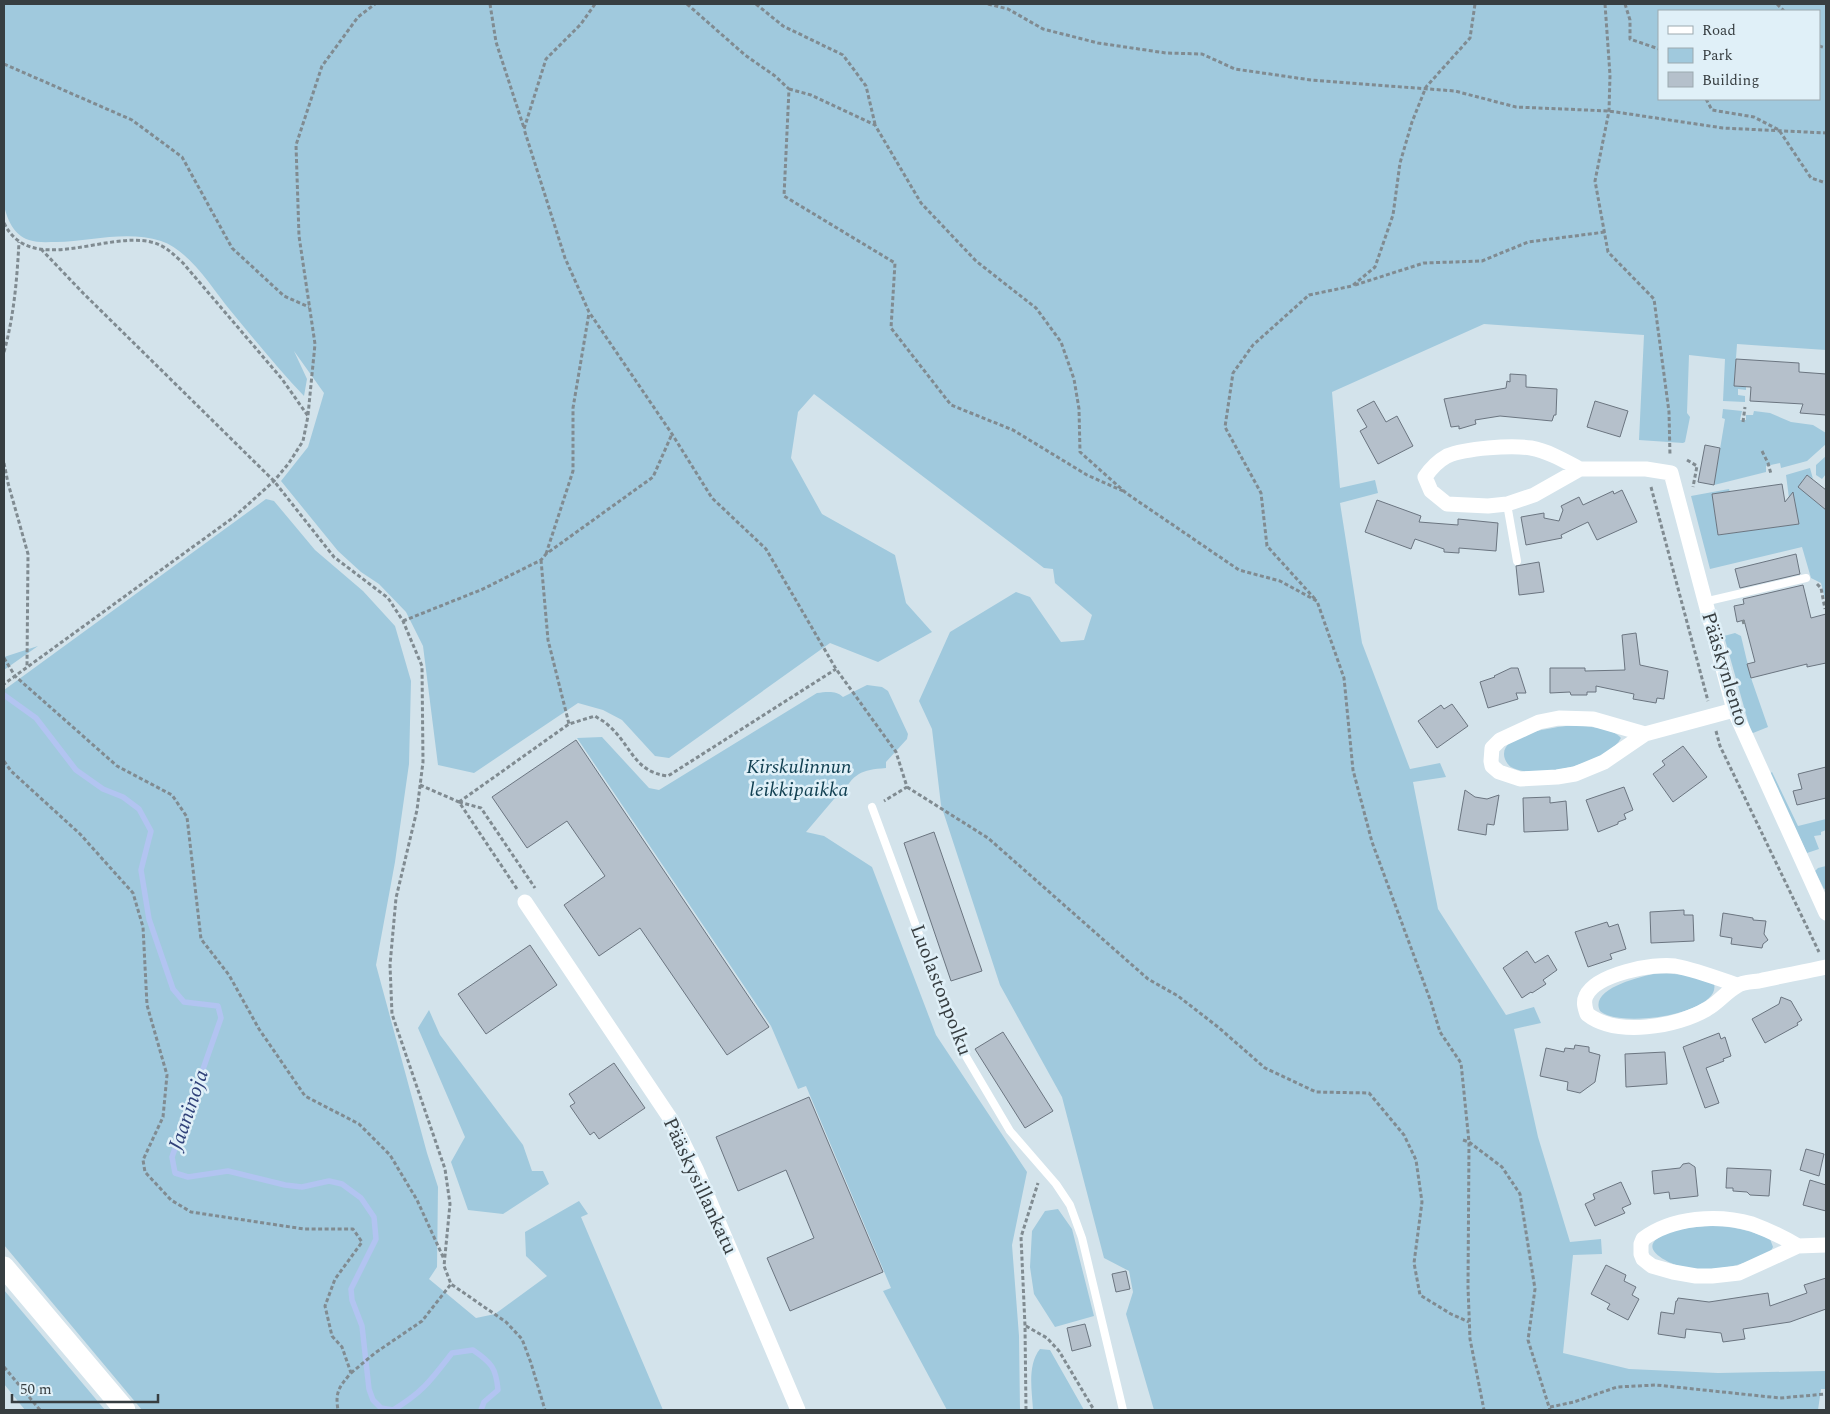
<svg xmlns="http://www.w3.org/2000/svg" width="1830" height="1414" font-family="Spectral,serif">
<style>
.green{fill:#a0c9dd;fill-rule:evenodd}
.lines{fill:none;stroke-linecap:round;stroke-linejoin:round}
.stream{stroke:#b2c4f1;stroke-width:5.5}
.building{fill:#b5c0cb;stroke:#6b7580}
.path{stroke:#808b91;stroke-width:3;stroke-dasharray:4 2.5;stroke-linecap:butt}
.lane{stroke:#fff;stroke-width:8}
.street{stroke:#fff;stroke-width:15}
.secondary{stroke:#fff;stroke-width:21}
.labels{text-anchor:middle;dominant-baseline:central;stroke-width:5;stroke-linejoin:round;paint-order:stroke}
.street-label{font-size:20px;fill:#373e41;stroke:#e0f0f8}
.park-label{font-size:20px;font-style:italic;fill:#124052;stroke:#e0f0f8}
.water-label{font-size:21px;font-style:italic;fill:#304179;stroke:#e0f0f8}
</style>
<rect width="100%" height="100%" fill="#d3e3eb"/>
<path class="green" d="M4,4H1826V350L1737,344L1734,386L1746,387V390L1738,389V395L1745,396V402L1723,401L1725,359L1689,355L1687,413L1690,417L1685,442L1683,443L1639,440L1644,335L1484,324L1332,392L1340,488L1375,480L1378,493L1340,503L1362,643L1410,769L1440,763L1446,777L1413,782L1438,909L1506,1015L1534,1007L1541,1023L1514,1029L1538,1137L1570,1242L1601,1239L1602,1254L1573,1255L1563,1353L1629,1369L1718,1373L1826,1371V1389H1821L1818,1410H1154L1126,1314L1133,1292L1129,1271L1104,1258L1062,1097L1000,985L941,805L932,729L919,701L950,632L1016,592L1030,597L1061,642L1084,640L1092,615L1055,583L1053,569L1044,568L814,394L798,412L791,458L822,514L895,555L906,603L932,632L878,662L830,643L669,758L655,756L622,720L603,710L578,703L474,773L438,765L423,646L406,612L379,584L361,572L338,551L281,481L308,447L324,393L294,351L307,379L304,396C278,369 254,339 230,310C212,288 189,250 161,241C127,230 91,241 56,242C48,242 37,243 29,240C14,235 7,220 4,205ZM1659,11H1819V99H1659Z
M1723,409L1742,411L1740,420H1746V415H1753L1754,411L1770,413L1791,422L1813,425L1826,433V444L1807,461L1781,468L1780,463L1766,466V472L1714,485L1725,419L1722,418Z
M1826,456V474L1822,479L1816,475V465Z
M1810,468L1813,479L1807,475L1802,481L1813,490L1809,496L1826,510V603L1821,583L1811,578L1802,547L1710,569L1691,496L1729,489L1730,492L1714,508L1718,535L1798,524L1794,497L1789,498L1786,475Z
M266,499L274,501L315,550L363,591L395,626L411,681L409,764L395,862L376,965L427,1153L438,1187L437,1267L429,1279L476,1318L495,1314L547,1276L526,1256L525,1232L579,1201L588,1214L581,1217L663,1410H142L4,1245V690Z
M1735,633L1741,636L1751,678L1768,727L1753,733L1751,732L1724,636Z
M38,646L4,670V657Z
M867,685L882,687L888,691L908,734L907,739L886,762V768C861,770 853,773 841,797L834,799L806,832L824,836L872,867L936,1035L1027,1172L1012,1245L1019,1336L1020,1410H947L883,1291L891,1288L806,1086L798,1089L771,1026L577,738L602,737L649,788L659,790L817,693C826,692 836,690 843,697Z
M1566,726C1580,725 1612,727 1621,738C1608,763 1535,781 1511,767C1507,764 1504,759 1504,754C1504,734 1551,728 1566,726Z
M1772,772L1798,826L1826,819V830L1821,832V835L1814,836L1819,849L1807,853L1769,774Z
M1826,866V888L1824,889L1815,871L1818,868Z
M1654,974C1675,973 1694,975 1713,981C1728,1012 1622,1030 1600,1011C1589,989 1639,977 1654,974Z
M429,1010L440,1035L523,1145L532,1171H543L549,1184L503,1214L468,1210L451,1162L465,1137L418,1028Z
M1058,1209L1072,1229L1094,1316L1055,1327L1034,1294L1030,1267L1032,1231L1045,1211Z
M1710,1226C1732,1226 1750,1230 1770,1239L1773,1247C1770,1254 1762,1256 1755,1259C1733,1268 1707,1272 1683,1267C1673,1265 1639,1251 1658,1238C1672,1228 1693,1227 1710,1226Z
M4,1290L105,1410H25L4,1384Z
M1040,1349L1050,1350L1084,1410H1033C1032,1391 1027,1365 1040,1349Z"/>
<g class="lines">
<path class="stream" d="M4,695L36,718L76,770L103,789L123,797L139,809L151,831L141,870L149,919L173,989L184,1002L218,1006L221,1018L172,1157L175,1173L188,1177L228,1171L285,1185L302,1187L329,1181L342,1184L361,1198L374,1217L376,1239L351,1289L352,1300L362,1326L369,1389L373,1400L381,1408L393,1410C423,1392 431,1380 452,1353L473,1350C492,1363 496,1368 498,1390L484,1402L481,1410"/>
</g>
<path class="building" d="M1736,359L1799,363V372L1826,374V415L1800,413L1803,404L1750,401L1751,387L1734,386Z
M1510,374L1526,375V387L1557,389L1556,415H1554L1552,421L1500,416L1475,420L1476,424L1459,429V426L1451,427L1444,399L1506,388L1507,381L1510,382Z
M1374,401L1386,422L1397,416L1413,446L1378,464L1360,431L1367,427L1357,410Z
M1595,401L1628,411L1620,437L1587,427Z
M1705,445L1720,448L1714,485L1698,482Z
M1807,475L1826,490V510L1798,487Z
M1782,484L1785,502L1793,492L1799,524L1718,535L1712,494Z
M1622,490L1637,522L1597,540L1588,522L1561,535L1562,538L1526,545L1521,517L1544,513V518L1559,521L1563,510L1561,506L1579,497L1583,505L1613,491L1614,494Z
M1377,500L1421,516L1419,522L1458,525V519L1498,523L1496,551L1459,548V553L1444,552V549L1415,539L1411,549L1365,532Z
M1796,554L1800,574L1740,588L1735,569Z
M1539,562L1544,592L1519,595L1516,566Z
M1803,585L1811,618L1826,614V663L1807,667V664L1751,678L1747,664L1755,662L1744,620L1737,622L1734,606L1744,604L1743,599Z
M1636,633L1640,665L1668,671L1664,699L1657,698L1656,703L1633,699L1634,694L1596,686V692H1587V695H1571L1570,692L1550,693V668H1585V671L1625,670L1622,635Z
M1511,668H1518L1526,693H1516L1518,699L1488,708L1480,682L1495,677L1494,676Z
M1452,704L1468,726L1437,748L1418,721L1441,705L1444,709Z
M576,740L769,1027L727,1055L640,928L599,956L564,905L605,876L567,821L527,848L492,797Z
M1683,746L1707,777L1673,802L1653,774L1665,765L1662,761Z
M1826,767V798L1797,805L1793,791L1802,789L1798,774Z
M1624,787L1633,810L1624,814L1626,819L1618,822V824L1598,832L1586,800Z
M1465,790L1475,797L1487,799L1499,795L1494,825L1487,824L1486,835L1458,830Z
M1550,797V803L1566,801L1568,830L1524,832L1523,798Z
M934,832L982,971L951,981L904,843Z
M1684,910V915H1693L1694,941L1651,943L1650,912Z
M1723,913L1753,918V920L1766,921L1764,934L1768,940L1763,944L1762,948L1731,944L1732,938L1720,936Z
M1607,922L1609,927L1618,924L1626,949L1610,954L1612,959L1588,967L1575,932Z
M530,945L557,985L486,1034L458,994Z
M1527,951L1535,963L1548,955L1557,970L1543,980L1546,984L1532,993L1531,992L1522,998L1503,968Z
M1781,997L1791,1001L1802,1020L1797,1023L1798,1025L1765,1043L1752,1019L1779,1004Z
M1003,1032L1053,1111L1025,1128L975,1049Z
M1719,1033L1721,1039L1725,1037L1731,1056L1723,1059L1724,1061L1706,1068L1719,1103L1705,1108L1683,1047Z
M1575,1045L1589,1047V1052L1600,1055L1595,1082L1580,1093L1567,1090L1568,1082L1540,1076L1546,1048L1564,1052L1565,1048L1574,1049Z
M1665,1052L1667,1084L1626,1087L1625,1054Z
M614,1063L645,1108L599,1139L594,1132L590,1135L570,1106L575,1103L569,1094Z
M809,1097L883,1272L790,1311L767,1258L814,1238L786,1170L738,1191L716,1137Z
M1806,1149L1824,1154L1819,1176L1800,1170Z
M1689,1163L1695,1167L1698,1196L1670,1199L1669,1192L1654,1194L1652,1171L1680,1168L1683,1164Z
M1727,1168L1771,1170L1769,1196L1750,1195L1747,1192L1733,1191V1188H1726Z
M1810,1180L1826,1185V1211L1803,1205Z
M1621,1182L1631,1204L1622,1208L1625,1213L1595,1226L1585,1204L1595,1199L1593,1194Z
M1606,1265L1626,1275L1624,1281L1636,1287L1632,1295L1639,1299L1628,1320L1607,1309L1610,1304L1591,1294Z
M1126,1271L1130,1289L1116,1292L1112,1274Z
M1826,1278V1309L1790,1322L1743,1329L1745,1339L1723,1342L1721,1333L1686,1329L1685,1338L1658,1334L1661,1312L1674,1314L1676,1301H1677L1678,1298L1709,1302L1768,1293L1770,1306L1807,1293L1804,1285Z
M1085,1324L1091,1346L1072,1351L1067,1328Z"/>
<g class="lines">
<path class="path" d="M490,4L496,42L524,128
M595,4L581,24L546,59L524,129L565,258L589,312L672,434L712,498L766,549L836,669L896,752L907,787L884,801
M687,4L745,55L775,76L789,89L784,196L895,263L891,328L951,405L1013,430L1087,475L1123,491
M756,4L783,26L843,55L866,86L875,124
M988,4L1008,9L1043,29L1098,43L1166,53L1202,54L1235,69L1311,80L1455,91L1516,107L1609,111L1723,128L1826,133
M1605,4L1610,75L1609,111L1595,181L1608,252L1654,299L1669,412L1670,456
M1625,4L1630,20V39L1659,49
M1777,4L1784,11
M1819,46L1826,48
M4,64L132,120L182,157L232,248L284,296L309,307
M789,89L811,95L875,125L921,203L976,261L1036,308L1061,342L1074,379L1079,409L1080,452L1126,493L1239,570L1280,581L1317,601L1344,678L1353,770L1372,842L1431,1002L1440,1032L1461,1063L1469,1142L1468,1287L1470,1339L1484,1410
M1706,99L1712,110L1754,117L1779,130L1811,178L1826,183
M4,223C30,277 106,231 151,242C165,245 173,254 183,263L282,379L308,416L303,441L289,463L274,481L234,517L4,684
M41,249L83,293L274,481L334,557L388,598L403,621L422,666L423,762L417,810L396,898L390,965L392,1014L445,1169L450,1204L444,1266L451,1284L506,1322L522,1339L531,1363L545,1410
M1355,285L1424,263L1482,261L1528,242L1605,232
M4,352C14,316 17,279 19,242
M308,415L315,344L299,236L296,145L322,66L358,17L375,4
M1743,422L1745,407
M1762,451L1768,463L1771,474
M1687,460L1697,466L1693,487
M4,463L8,483L28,554L27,667
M1651,487L1708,701
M546,554L573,471V408L589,313
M541,560L548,640L569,724
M1817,584L1821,588L1825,609
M1315,599L1267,546L1261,493L1225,427L1233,373L1253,345L1309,295L1352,286L1375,267L1393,215L1400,163L1412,122L1426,87L1470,38L1475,4
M1743,620L1744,625
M403,621L483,589L541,560L546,554L653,477L672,434
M4,658L15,676L117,766L172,795L187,817L201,939L229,975L259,1029L305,1096L359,1124L390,1155L417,1200L444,1259
M1716,731L1720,746L1819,952
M4,761L11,771L80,834L133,893L143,927L147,1005L167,1075L163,1117L143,1160L145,1172L171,1200L191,1212L304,1229H353L362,1242L335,1279L325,1306L332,1336L342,1347L351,1373C339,1387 335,1392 338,1410
M420,785L459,802L517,889
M907,787L988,838L1148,979L1178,996L1218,1027L1265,1068L1316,1092L1369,1093L1404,1135L1416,1160L1422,1202L1414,1263L1420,1295L1451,1314L1469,1322
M459,802L481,808L535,888
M459,802L569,724L595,716C599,719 604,721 608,725C631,744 633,772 668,776L836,669
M1463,1140L1469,1142L1502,1167L1520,1194L1535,1289L1528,1340L1550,1410
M1026,1326L1047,1338L1059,1351L1094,1410
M4,1367L40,1410
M351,1373L375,1353L422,1321L451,1284
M1550,1407L1574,1402L1617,1387L1656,1385L1780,1398L1826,1394
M1026,1410L1025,1326L1021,1237L1038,1183"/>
<path class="lane" d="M1507,504L1517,561
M1704,602L1806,578
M872,807L961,1048L1010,1131L1056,1184L1070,1205L1082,1238L1123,1410"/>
<path class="street" d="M1580,469C1565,461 1548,451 1531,448C1511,445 1466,448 1447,456C1438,461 1431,468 1425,477L1431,491L1447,504L1488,506L1507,504L1534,495L1580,469H1646L1671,473L1734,710L1826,913
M1645,734L1604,762L1575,774L1557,777L1520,779L1499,772L1492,766L1491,761L1492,748L1500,740L1539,722L1559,718L1593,719L1645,734L1734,710
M525,902L674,1124L696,1169L798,1410
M1737,985C1717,978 1696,970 1675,966C1653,963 1596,974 1586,996C1583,1002 1585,1008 1587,1014C1616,1037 1677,1027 1707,1009C1718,1003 1726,992 1737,986C1742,982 1752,982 1759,981C1781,976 1804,972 1826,967
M1798,1246C1783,1237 1768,1230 1752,1224C1718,1214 1672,1217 1643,1239L1641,1244V1254L1643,1259L1648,1263L1652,1266L1673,1272L1696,1276H1712L1739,1273L1798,1246L1826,1245"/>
<path class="secondary" d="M4,1267L125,1410"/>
</g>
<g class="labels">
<g class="street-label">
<text transform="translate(1725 669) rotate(73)">Pääskynlento</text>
<text transform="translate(941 990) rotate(69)">Luolastonpolku</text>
<text transform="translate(700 1186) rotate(65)">Pääskysillankatu</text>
</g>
<g class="park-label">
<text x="799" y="767">Kirskulinnun<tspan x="799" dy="23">leikkipaikka</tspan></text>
</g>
<g class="water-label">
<text transform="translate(189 1110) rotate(-71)">Jaaninoja</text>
</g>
</g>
<rect width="1830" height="1414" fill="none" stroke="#373e41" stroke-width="10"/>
<rect x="1658" y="10" width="162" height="90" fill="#e0f0f8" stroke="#9ca9af"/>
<rect x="1668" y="26" width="25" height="8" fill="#ffffff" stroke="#9ca9af"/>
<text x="1702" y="35" font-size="15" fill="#373e41">Road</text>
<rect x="1668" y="48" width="25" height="15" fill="#a0c9dd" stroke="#9ca9af"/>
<text x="1702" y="60" font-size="15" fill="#373e41">Park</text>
<rect x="1668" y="72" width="25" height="15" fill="#b5c0cb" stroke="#9ca9af"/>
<text x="1702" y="85" font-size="15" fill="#373e41">Building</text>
<path d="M12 1394v8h146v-8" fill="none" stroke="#373e41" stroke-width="2.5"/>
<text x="20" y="1394" font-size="15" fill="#373e41" stroke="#e0f0f8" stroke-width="4" paint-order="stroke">50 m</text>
</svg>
